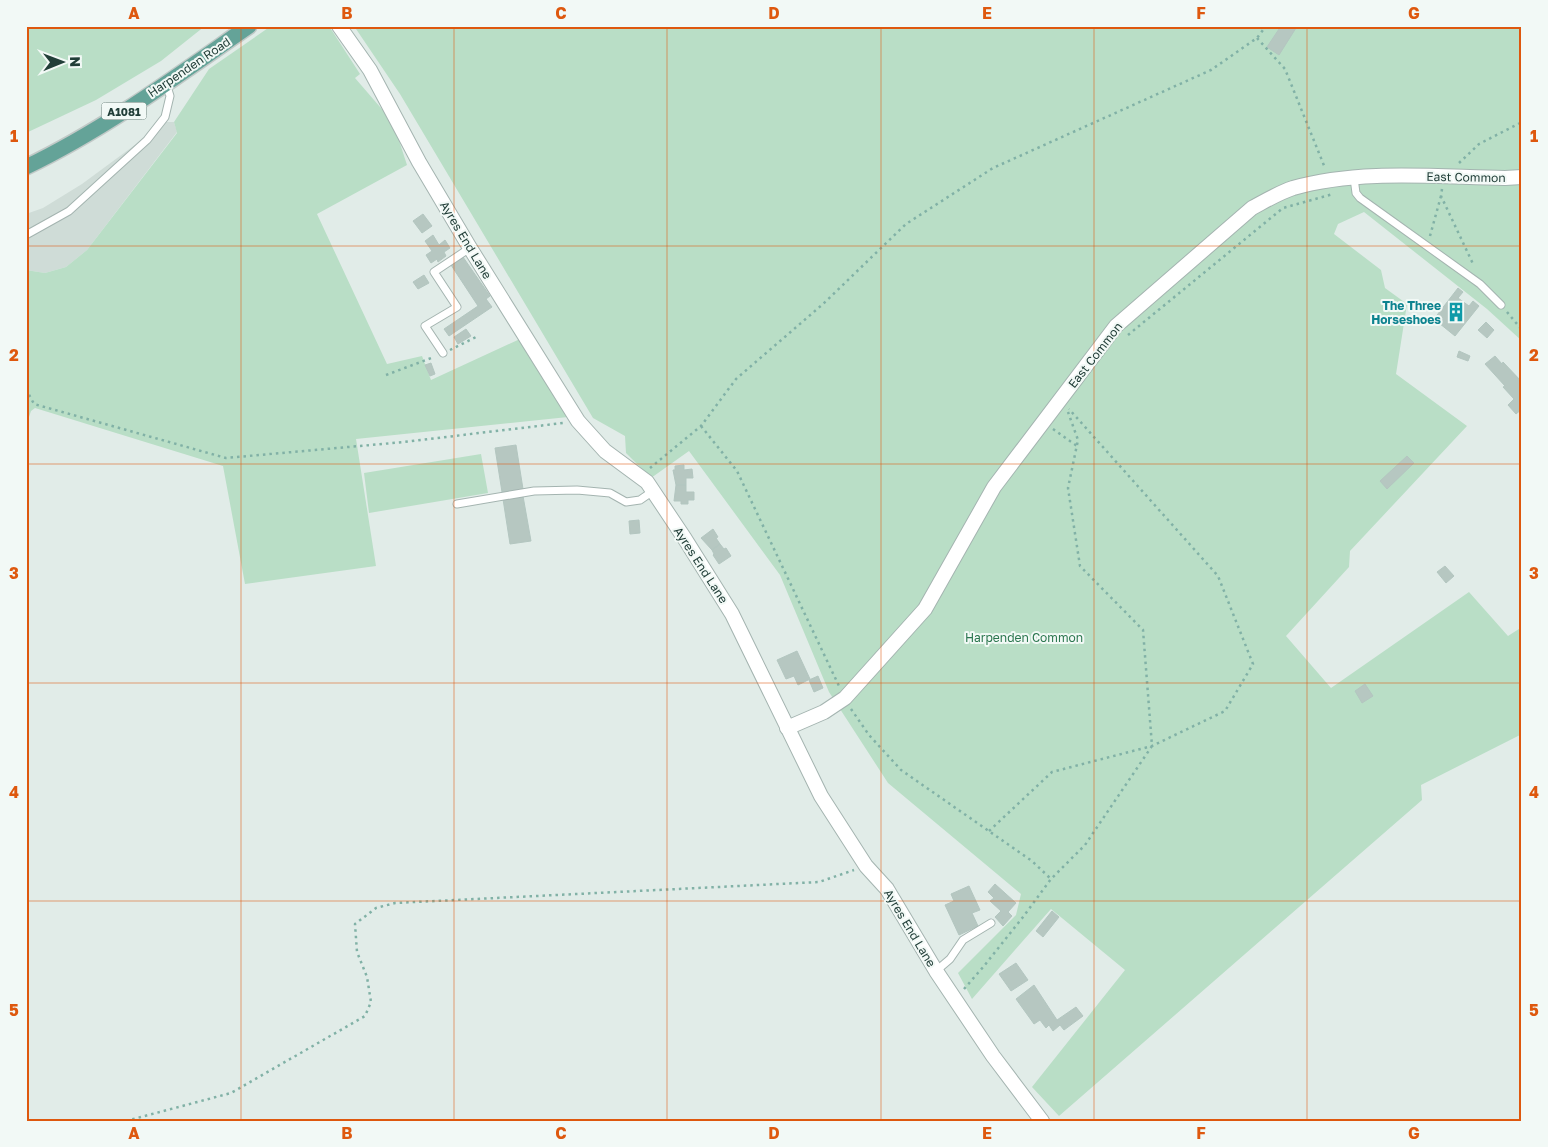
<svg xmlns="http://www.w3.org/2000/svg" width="1548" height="1147" font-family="'Golos Text',sans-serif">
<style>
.built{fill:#cfdcd7}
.green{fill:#b9dec6}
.building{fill:#b6c7c1;stroke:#b3c6c0}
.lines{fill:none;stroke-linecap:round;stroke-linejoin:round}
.service-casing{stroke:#a4b4b0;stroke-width:9}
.minor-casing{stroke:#a4b4b0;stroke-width:16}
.primary-casing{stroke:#c1c9c7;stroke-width:18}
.path{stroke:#81b1a6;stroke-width:2.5;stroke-dasharray:2.5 4;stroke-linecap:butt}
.service{stroke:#fff;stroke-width:7}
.minor{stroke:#fff;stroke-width:14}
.primary{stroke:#64a398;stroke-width:15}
.grid{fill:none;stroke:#de580e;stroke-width:1;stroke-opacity:0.55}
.labels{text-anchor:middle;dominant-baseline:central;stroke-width:4;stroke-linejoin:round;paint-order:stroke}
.shield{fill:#f2f9f6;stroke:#607671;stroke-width:1}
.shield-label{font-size:11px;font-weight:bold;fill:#213e38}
.street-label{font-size:12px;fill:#213e38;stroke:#f2f9f6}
.culture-label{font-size:12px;font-weight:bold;fill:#0d838f;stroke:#f2f9f6;text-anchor:end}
.park-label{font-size:12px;fill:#2a764e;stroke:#f2f9f6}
.neatline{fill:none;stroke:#de580e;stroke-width:2}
.grid-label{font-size:16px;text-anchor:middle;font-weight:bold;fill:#de580e}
</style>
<rect width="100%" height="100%" fill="#e1ece8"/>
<path class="built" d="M157,122H174L177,132L87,250L66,267L45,273L26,270V214L43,208L82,184L143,139Z"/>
<path class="green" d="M26,26H205L161,61L96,100L26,133Z
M271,26H329L360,74L355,78L393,122L407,165L317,214L387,364L422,356L431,380L520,339L568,417L356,439L376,566L245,584L223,466L35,408L31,411L26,426V270L45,273L66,267L87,250L177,133L174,122L209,69Z
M354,26H1522V341L1487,309L1364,212L1338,224L1334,234L1381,270L1385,288L1407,304L1396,374L1467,426L1350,551L1349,567L1286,636L1331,688L1469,592L1508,636L1522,627V734L1421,785L1422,800L1059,1116L1032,1087L1125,970L1051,909L972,999L958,973L1016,915L1021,894L888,783L829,692L780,575L689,451L651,478L626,453L625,436L593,418L400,94Z
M481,454L488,493L369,513L364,473Z"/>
<path class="building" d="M1281,26H1294L1296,28L1279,55L1267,47Z
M423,214L432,226L422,233L413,221Z
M433,235L439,245L445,240L450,248L444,252L446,256L438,262L437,259L431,263L426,255L432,251L425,241Z
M463,257L490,296L486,299L492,307L449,336L444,329L478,306L451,265Z
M424,275L429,283L418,289L413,282Z
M1458,288L1463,292L1458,298L1469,306L1473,301L1479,306L1455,336L1434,319Z
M1486,322L1494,330L1487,338L1478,330Z
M466,329L471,336L458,344L454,337Z
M1459,351L1470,356L1468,361L1457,357Z
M1495,356L1502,364L1503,362L1522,382V409L1516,414L1508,405L1514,399L1503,387L1505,386L1485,364Z
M431,363L435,374L430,376L425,365Z
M516,445L523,489L502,492L495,448Z
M1407,456L1414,463L1387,489L1380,481Z
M684,465V470L692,469L693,478H686V485H676L673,470H675V466Z
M676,485H686V492H694V500H688V504H681V501H674Z
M523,496L531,541L510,544L503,499Z
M639,520L640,533L630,534L629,521Z
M713,529L718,537L716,538L720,544L712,550L701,538Z
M720,544L724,549L726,548L731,556L719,564L713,555L714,554L712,550Z
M1445,566L1454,576L1446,583L1437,572Z
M797,651L810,679L798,685L794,676L786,679L777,660Z
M818,676L823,688L814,692L809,680Z
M1365,684L1373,696L1362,703L1355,691Z
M995,884L1016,903L1008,912L1012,916L1003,926L995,917L1001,911L990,901L994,898L988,892Z
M969,886L980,910L972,913L978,926L959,935L945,905L954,901L951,894Z
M1052,911L1059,917L1043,937L1036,931Z
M1016,963L1028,980L1011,991L999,974Z
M1034,985L1057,1020L1076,1007L1083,1016L1064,1030L1060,1025L1053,1031L1049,1025L1046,1028L1040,1020L1034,1024L1016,999Z"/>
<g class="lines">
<defs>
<path id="service" d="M1354,178L1356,193L1360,198L1480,284L1501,305
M26,235L69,211L147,140L165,117L170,96L166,83
M443,353L425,326L457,307L434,272L470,248
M457,504L534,491L577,490L610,493L626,502L640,500L653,491
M936,971L950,959L963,940L991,923"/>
<path id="minor" d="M339,26L370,70L419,162L470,248L578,421L605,451L647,482L685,539L732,614L821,796L866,866L887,889L936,971L993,1056L1042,1121
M787,728L824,712L845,698L925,609L994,487L1116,326L1252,208C1265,201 1278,193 1293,188C1359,169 1437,177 1505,178L1522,177"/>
<path id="primary" d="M26,167C105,129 177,76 249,26"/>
</defs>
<use href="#service" class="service-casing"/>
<use href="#minor" class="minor-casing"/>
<use href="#primary" class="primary-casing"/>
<path class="path" d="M1257,38L1285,69L1325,168
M1459,163L1479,144L1522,122
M1442,189L1441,196L1474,266
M1430,236L1441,196
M1507,312L1522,330
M1128,335L1283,208L1333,194
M450,350L478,336
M386,375L434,357
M26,389L34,404L226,458L404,442L563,423
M701,426L737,471L839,686
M1053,429L1077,446
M650,468L701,426L736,379L823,304L906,224L993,168L1211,70L1257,38L1266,26
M851,709L869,735L901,770L1032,861L1051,879
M989,831L1052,772L1152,746L1225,711L1253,664L1218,576L1069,409
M964,989L984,966L1023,917L1051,879L1085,845L1152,746L1143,630L1080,566L1068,488L1078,440L1068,412
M126,1121L231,1093L365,1016L371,1002L367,977L357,952L355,924L376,908L395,903L819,882L854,870"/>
<use href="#service" class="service"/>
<use href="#minor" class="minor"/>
<use href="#primary" class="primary"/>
</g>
<path class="grid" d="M241,26V1121M454,26V1121M667,26V1121M881,26V1121M1094,26V1121M1307,26V1121M26,246H1522M26,464H1522M26,683H1522M26,901H1522"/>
<defs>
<symbol id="building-bare" viewBox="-9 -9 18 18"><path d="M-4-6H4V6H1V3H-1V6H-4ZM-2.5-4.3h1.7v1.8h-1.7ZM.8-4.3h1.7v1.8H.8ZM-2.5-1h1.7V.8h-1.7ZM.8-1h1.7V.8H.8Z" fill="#0f9aa8" stroke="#f2f9f6" stroke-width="2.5" paint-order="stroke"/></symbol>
</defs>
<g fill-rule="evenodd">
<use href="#building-bare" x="1442" y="298" width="28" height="28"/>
</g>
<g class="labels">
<rect class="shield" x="101.5" y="102.5" width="45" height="17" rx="4"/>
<g class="shield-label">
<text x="124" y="111">A1081</text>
</g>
<g class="street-label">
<text transform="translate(189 67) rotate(-34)">Harpenden Road</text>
<text transform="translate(1466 177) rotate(1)">East Common</text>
<text transform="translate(466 240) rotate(59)">Ayres End Lane</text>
<text transform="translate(1095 355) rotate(-52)">East Common</text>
<text transform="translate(701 565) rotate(57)">Ayres End Lane</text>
<text transform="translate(910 928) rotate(59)">Ayres End Lane</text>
</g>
<g class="culture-label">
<text x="1441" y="305">The Three<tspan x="1441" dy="14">Horseshoes</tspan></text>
</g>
<g class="park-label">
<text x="1024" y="637">Harpenden Common</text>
</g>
</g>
<rect width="1548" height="1147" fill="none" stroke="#f2f9f6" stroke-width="55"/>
<g transform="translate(62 62) rotate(89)" stroke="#f2f9f6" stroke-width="4" paint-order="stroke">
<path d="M0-4L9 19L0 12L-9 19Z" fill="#213e38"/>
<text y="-8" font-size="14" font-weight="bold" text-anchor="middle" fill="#213e38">N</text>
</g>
<rect x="28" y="28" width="1492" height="1092" class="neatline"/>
<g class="grid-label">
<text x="134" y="19">A</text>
<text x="347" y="19">B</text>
<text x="561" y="19">C</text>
<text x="774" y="19">D</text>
<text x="987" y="19">E</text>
<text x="1201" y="19">F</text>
<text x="1414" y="19">G</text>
<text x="14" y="142">1</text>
<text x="1534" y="142">1</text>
<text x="14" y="361">2</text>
<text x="1534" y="361">2</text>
<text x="14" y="579">3</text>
<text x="1534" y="579">3</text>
<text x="14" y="798">4</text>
<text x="1534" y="798">4</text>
<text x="14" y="1016">5</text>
<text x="1534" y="1016">5</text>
<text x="134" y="1139">A</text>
<text x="347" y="1139">B</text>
<text x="561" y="1139">C</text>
<text x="774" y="1139">D</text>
<text x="987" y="1139">E</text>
<text x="1201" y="1139">F</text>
<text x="1414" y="1139">G</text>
</g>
</svg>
